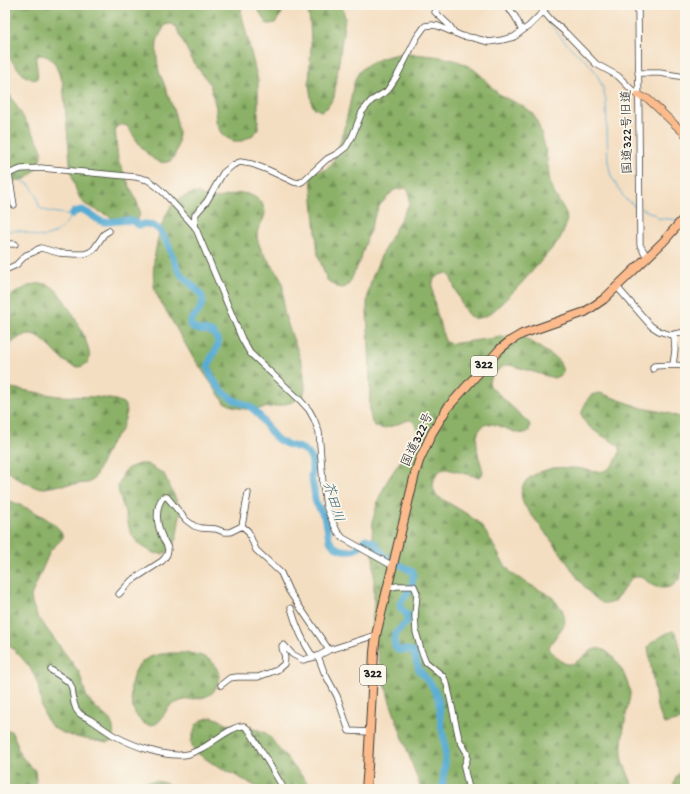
<svg xmlns="http://www.w3.org/2000/svg" width="690" height="794" font-family="'Gochi Hand','Klee One',sans-serif">
<style>
.forest{fill:url(#forest-firs);stroke:#546642}
.lines{fill:none;stroke-linecap:round;stroke-linejoin:round}
.stream{stroke:#56acd3;stroke-width:1}
.river{stroke:#56acd3;stroke-width:7}
.minor-casing{stroke:#3c3935;stroke-width:7}
.major-casing{stroke:#3c3935;stroke-width:8}
.highway-casing{stroke:#3c3935;stroke-width:10}
.minor{stroke:#fff;stroke-width:5.5}
.major{stroke:#fbbb8c;stroke-width:7}
.highway{stroke:#fbbb8c;stroke-width:8}
.labels{text-anchor:middle;dominant-baseline:central;stroke-width:3.5;stroke-linejoin:round;paint-order:stroke}
.shield{fill:#fbf7ec;stroke:#5f5e5a;stroke-width:1}
.shield-label{font-size:12px;font-weight:bold;fill:#1c1c1c}
.street-label{font-size:13px;fill:#1c1c1c;stroke:#fbf7ec}
.water-label{font-size:14px;font-style:italic;fill:#365d6e;stroke:#fbf7ec}
</style>
<defs>
<pattern id="forest-firs" width="22" height="20" patternUnits="userSpaceOnUse"><rect width="22" height="20" fill="#8bb167"/><path d="M5 1l3.5 6h-7zM16 11l3.5 6h-7z" fill="#718f54"/></pattern>
</defs>
<rect width="100%" height="100%" fill="#fbf7ec"/>
<filter id="ink" filterUnits="userSpaceOnUse"><feTurbulence type="fractalNoise" baseFrequency=".025" numOctaves="2"/><feDisplacementMap in="SourceGraphic" scale="8" xChannelSelector="R" yChannelSelector="G"/><feConvolveMatrix kernelMatrix="1 2 1 2 8 2 1 2 1" color-interpolation-filters="sRGB"/></filter>
<filter id="wash" filterUnits="userSpaceOnUse"><feTurbulence type="fractalNoise" baseFrequency=".012" numOctaves="4" result="noise"/><feDisplacementMap in="SourceGraphic" scale="16" xChannelSelector="R" yChannelSelector="G"/><feGaussianBlur stdDeviation="0.9" result="paint"/><feColorMatrix in="noise" values="0 0 0 0 0 0 0 0 0 0 0 0 0 0 0 0 0 1.4 0 .05"/><feComposite in="paint" operator="in"/></filter>
<g filter="url(#wash)">
<rect width="100%" height="100%" fill="#f4dec1"/>
<path class="forest" d="M5,5H242L241,11L243,20L258,81V130L253,135L242,141H234L227,138L221,133L216,122V108L210,84L193,62L177,29L173,24H169L165,25C163,30 158,36 157,42C156,49 157,59 158,66C158,71 161,76 163,81C170,102 184,128 176,151C175,156 173,161 167,162C151,167 135,137 127,126C121,124 119,124 115,129L118,160L137,202L140,211L139,217L136,221L123,223L86,205C77,199 74,182 71,172L63,83L54,62L48,57L43,55H39L36,59C36,65 39,75 37,79L34,80L23,75L5,52Z
M255,5H280L282,13L275,23L270,24H267Z
M307,5H342L345,18L334,97L327,108L321,111L314,108L312,104L309,85L311,43L310,22Z
M403,53C427,56 456,55 476,71C485,78 492,90 502,96C513,103 528,105 535,117C541,128 547,154 548,167C549,172 549,179 551,185C559,210 577,210 559,240C541,261 523,283 503,302C498,306 494,311 489,314C484,317 476,320 471,317C463,313 454,285 450,276L447,273C443,274 438,275 435,278C427,286 441,327 444,338L446,342L451,344L508,336L516,335L522,336L556,358L559,361L563,371L561,375L554,378L510,365L503,366L498,370L490,379L489,382L490,386L529,423L530,425L529,431C526,433 523,434 519,433C509,432 491,418 482,427C477,432 476,438 477,445C477,454 481,463 483,472L482,475L478,477L447,469L441,470L438,473L434,479L433,488L437,496L467,514L480,524L489,537L502,561L512,574L534,587L551,596L562,609L565,620L564,625L550,645L549,648C551,653 555,656 559,659C575,676 586,645 601,649C609,651 615,660 619,665C623,671 630,687 630,694C630,699 628,704 627,709C625,722 621,741 622,755C624,767 630,777 634,789H421L389,699L373,635L372,620L374,607V571L372,540L373,519L379,498L387,481L405,454L415,443L417,439L418,434L415,424L411,420C400,421 383,434 374,425C368,420 370,392 370,384C370,365 369,347 368,329C367,316 366,302 369,289C376,260 395,230 409,204C409,198 411,191 406,188L394,190L380,205L375,215L359,263L349,284L346,287L342,288L337,287L327,280L318,255L311,177L312,173C317,169 325,172 329,167C334,162 336,152 339,145C344,131 347,117 350,103C352,93 353,79 360,71C368,61 391,55 403,53Z
M5,87L40,145C40,146 42,151 42,152C41,161 34,175 25,179C19,181 11,180 5,179Z
M198,193C217,208 234,186 253,196C256,198 258,199 260,201C272,216 258,222 257,235C257,238 258,241 259,244C263,257 274,265 280,277C286,289 281,303 285,315C289,331 297,346 301,361C303,367 304,373 304,379C305,384 306,389 304,394C301,400 284,405 277,406C257,409 243,413 224,402L191,354L158,297C156,293 154,289 154,285C151,263 159,217 175,202C182,196 190,194 198,193Z
M34,284C38,284 44,283 49,285C53,287 58,291 60,295C68,305 98,353 87,363C68,381 47,332 29,334C20,335 12,343 5,348V300C14,293 23,288 34,284Z
M5,387L58,396L96,397L116,400L123,403L126,407L127,411L125,419L121,430L110,444L95,477L92,481L88,483L61,485L45,488L35,487L18,479L5,469Z
M600,393L642,408L668,413L685,419V557C683,570 681,587 664,588C660,588 655,587 652,585C646,581 641,574 632,578C628,581 619,596 615,601C610,604 606,605 601,602C586,594 570,566 560,552C548,536 536,521 524,505C517,488 524,479 540,472C544,471 548,469 552,468C559,467 567,468 574,468C584,468 594,474 604,471C612,469 621,455 620,447C610,438 580,428 582,412C583,409 584,406 586,403C589,395 592,394 600,393Z
M139,464H147L164,474L181,510L176,540L173,546L170,550L162,554L154,553L141,546L131,534L119,493L118,486L124,472L128,468Z
M5,499C19,504 63,522 63,538L50,551L31,596L32,603L37,616L79,672L87,698L96,708L110,720L113,727L114,738L112,741L107,743C92,740 65,737 54,728C39,716 42,696 36,679C30,664 16,652 5,641Z
M673,631L675,632L678,638L685,671V719L664,724L657,707L648,647C651,641 666,633 673,631Z
M169,653C182,653 199,652 210,660C213,662 214,665 216,667C218,671 219,674 219,678C218,684 215,691 211,694C201,701 186,697 176,703C173,704 170,706 168,708C163,715 160,726 149,725C145,725 142,722 139,719C127,705 128,676 141,663C148,656 159,654 169,653Z
M212,717L220,720L226,724L259,730L266,733L270,737L278,748L313,789H261L212,763L194,751L191,742L196,725L202,720Z
M5,729L11,731L17,743L18,751L22,757L32,767L35,771L36,779L35,789H5Z
M685,767V789H674C673,779 678,774 685,767Z
M155,781L166,783L176,789H94C114,781 135,782 155,781Z"/>
<g class="lines">
<path class="stream" d="M546,19C554,29 562,39 570,47C577,54 585,59 591,66C599,76 603,87 606,100L608,162L611,176L625,199L633,204L634,207H637
M5,170L15,168
M642,209L654,214L657,218L678,220
M5,231C10,231 16,230 21,231C26,232 31,235 36,236C52,240 64,227 72,215C61,213 46,213 39,207L37,196L30,185L22,181L20,173"/>
<path class="river" d="M72,215L74,212L82,210C90,213 96,220 103,222C111,223 122,219 131,221C134,221 136,224 139,225C142,226 141,224 145,224C151,224 157,227 161,232C170,244 172,260 180,273C186,282 203,291 203,301C202,304 200,310 198,312C195,317 190,318 190,324C197,335 206,326 214,334C226,348 205,357 209,370C212,381 222,392 231,398C238,403 247,404 253,409C263,417 267,430 276,438C287,450 307,442 312,461C312,465 312,470 312,474L311,475C311,480 314,485 314,490C315,495 314,498 316,503C319,508 323,513 325,519C328,526 327,534 330,541C335,551 351,554 360,546C362,545 364,541 366,539L375,543L384,556L413,572C414,579 411,588 407,594C405,597 400,601 400,604C399,609 404,612 407,614C409,624 403,625 398,631C393,637 393,645 398,650C404,651 408,648 413,652L419,670L431,684L438,698L441,723L445,744V764L442,789"/>
</g>
</g>
<g filter="url(#ink)">
<g class="lines">
<defs>
<path id="minor" d="M440,5L435,12L449,25L454,32
M504,5L512,12L516,18L522,31
M538,5L551,20L566,33L596,64L618,76L633,91L638,95
M638,5L640,245L647,257
M638,73H660L685,77
M9,174L14,205
M5,175L21,169L41,168L136,177L148,180L156,186L165,194L194,226L196,229L242,339L250,353L300,400L309,410L314,419L319,432L323,484L326,506L330,516L337,531L343,538L393,566
M194,226L195,215L207,201L223,173L233,165L240,162L252,164L268,170L294,182L299,183L303,181L327,159L337,154L346,147L352,137L362,112L371,101L387,91L397,76L417,37L425,26L432,25L438,26L462,36L474,38L489,42L502,40L514,37L522,31L529,26L540,15L548,5
M5,245L8,244H15
M5,270L16,265L26,255L34,252L38,249L41,248L59,253L74,254H84L90,252L94,249L104,234L109,231
M617,287L651,326L659,331L671,335L685,332
M673,365L675,350L674,334
M653,369V367L654,366L674,365L685,366
M242,526L248,531L256,550L281,573L289,591L329,650
M242,526L248,493
M387,588L397,586H414L417,593L415,616L416,632L421,650L426,662L443,676L447,684L459,739L467,753V759L464,767L465,772L469,789
M119,594L131,581L162,561C165,558 168,555 168,550C168,547 165,542 163,539C157,526 154,509 163,497H167L186,520L194,526L201,528L216,529L224,532H230L242,526
M291,608C296,626 303,642 313,657
M318,656L324,672L337,696L349,731L370,732
M51,670L69,682L72,688L74,703L76,709L79,713C82,716 86,717 89,719C98,724 106,731 115,736C134,746 168,759 189,754C194,752 201,749 206,746C214,741 234,725 244,726C246,727 247,729 249,730L284,789
M221,685L230,678L237,677H258L277,670L284,664C287,653 282,654 282,646L284,645L292,654L303,660L318,656L329,650L376,635"/>
<path id="major" d="M638,95L648,99L685,134"/>
<path id="highway" d="M366,789L368,766L374,652L376,635L415,474L419,461L432,433L448,407L500,349L510,341L522,334L585,312L604,299L663,242L685,217"/>
</defs>
<use href="#minor" class="minor-casing"/>
<use href="#major" class="major-casing"/>
<use href="#highway" class="highway-casing"/>
<use href="#minor" class="minor"/>
<use href="#major" class="major"/>
<use href="#highway" class="highway"/>
</g>
</g>
<g class="labels">
<g class="shield">
<rect x="471" y="356" width="26" height="20" rx="3"/>
<rect x="360" y="665" width="26" height="20" rx="3"/>
</g>
<g class="shield-label">
<text x="484" y="366">322</text>
<text x="373" y="675">322</text>
</g>
<g class="street-label">
<text transform="translate(628 132) rotate(-91)">国道322号旧道</text>
<text transform="translate(418 440) rotate(-65)">国道322号</text>
</g>
<g class="water-label">
<text transform="translate(332 502) rotate(72)">芥田川</text>
</g>
</g>
<rect width="690" height="794" fill="none" stroke="#fbf7ec" stroke-width="20"/>
</svg>
